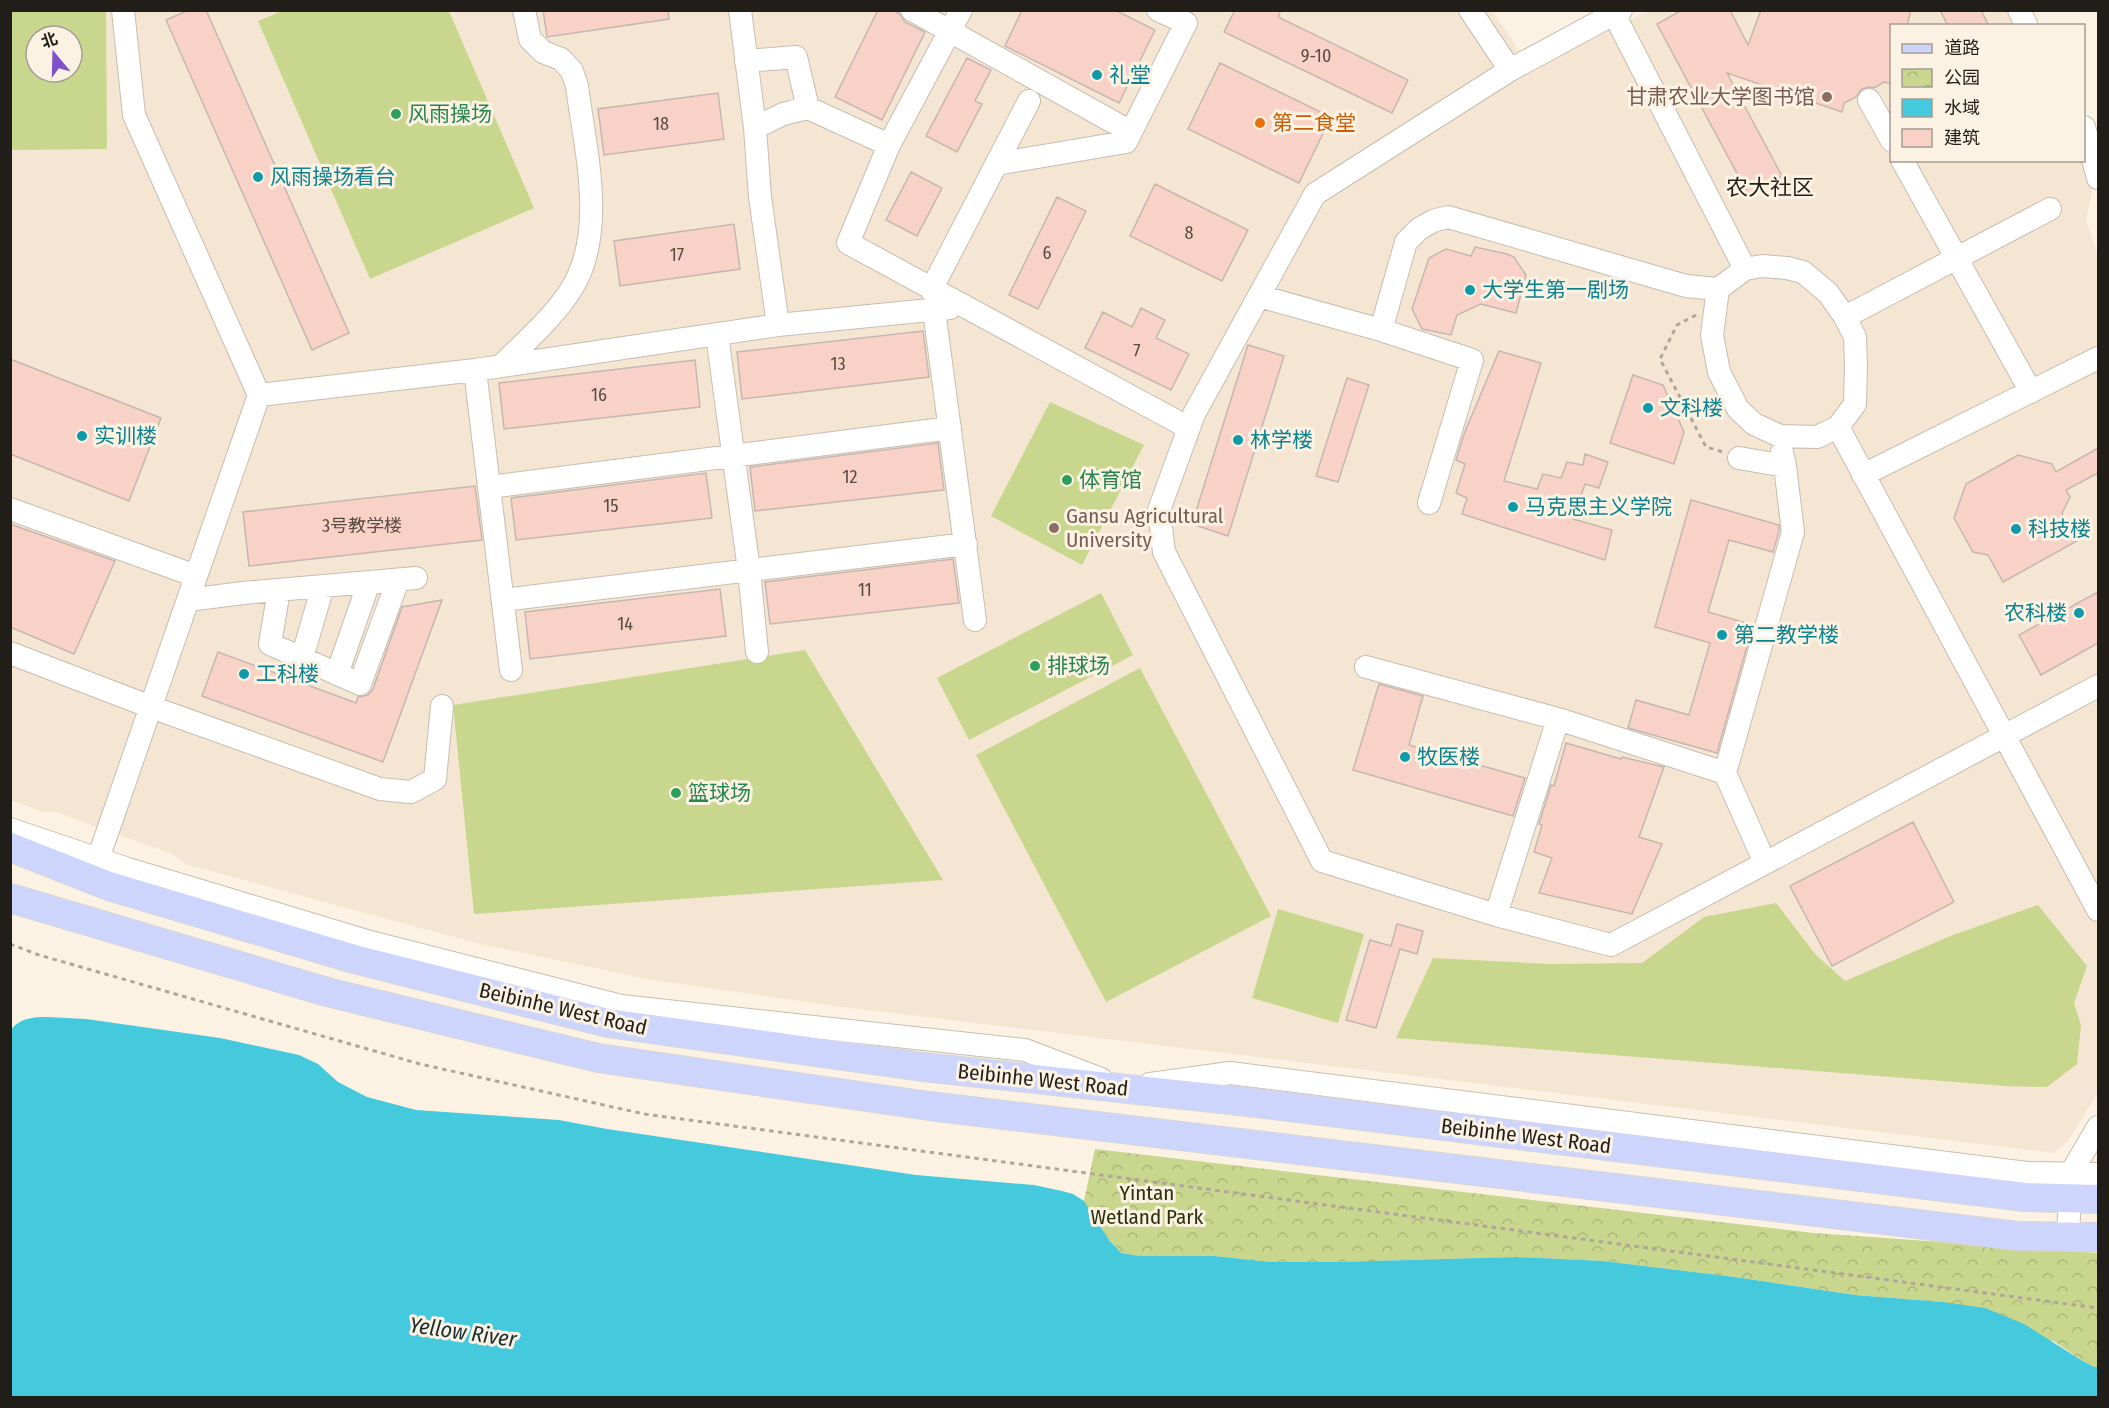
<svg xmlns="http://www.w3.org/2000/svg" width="2109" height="1408" font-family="'Fira Sans Condensed','Noto Sans SC',sans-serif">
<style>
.built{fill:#f5e6d3;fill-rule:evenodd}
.grass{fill:#c9d68d;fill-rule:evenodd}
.park{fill:url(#park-crowns)}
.water{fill:#44c9dd}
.building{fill:#f8d2c6;stroke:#c6b6b1;stroke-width:1.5}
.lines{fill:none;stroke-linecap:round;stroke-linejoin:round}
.minor-casing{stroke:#c7bdb1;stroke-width:24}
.major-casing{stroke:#d7d6d6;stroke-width:30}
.path{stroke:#aea69b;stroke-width:3;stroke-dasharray:4.5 4.5;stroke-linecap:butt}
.minor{stroke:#fff;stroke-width:22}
.major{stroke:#cdd5fd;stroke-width:28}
.culture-dot{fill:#0f9aa8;stroke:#fcf2e4;stroke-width:2}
.education-dot{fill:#8d6e63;stroke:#fcf2e4;stroke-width:2}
.leisure-dot{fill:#2e9e5b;stroke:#fcf2e4;stroke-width:2}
.food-dot{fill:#e8710a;stroke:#fcf2e4;stroke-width:2}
.labels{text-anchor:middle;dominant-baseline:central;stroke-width:6;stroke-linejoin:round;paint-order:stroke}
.number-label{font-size:18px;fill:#574b44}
.culture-label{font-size:21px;fill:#0d838f;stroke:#fcf2e4;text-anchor:start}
.education-label{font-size:21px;fill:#785e54;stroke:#fcf2e4;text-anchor:end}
.leisure-label{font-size:21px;fill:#27864d;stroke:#fcf2e4;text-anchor:start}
.food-label{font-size:21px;fill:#c56008;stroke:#fcf2e4;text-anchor:start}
.street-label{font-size:21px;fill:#211e19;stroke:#fcf2e4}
.park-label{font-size:21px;fill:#2b310a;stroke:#fcf2e4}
.neighbourhood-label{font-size:22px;fill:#211e19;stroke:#fcf2e4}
.water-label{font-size:22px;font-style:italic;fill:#172d31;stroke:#fcf2e4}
</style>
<defs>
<pattern id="park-crowns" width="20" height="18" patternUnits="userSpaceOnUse" patternTransform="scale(1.5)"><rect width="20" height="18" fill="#c9d68d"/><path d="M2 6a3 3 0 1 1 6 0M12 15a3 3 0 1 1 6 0" fill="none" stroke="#acb779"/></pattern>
</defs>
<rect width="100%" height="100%" fill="#fcf2e4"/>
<path class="built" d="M1492,10L1518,49L1539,66L1648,11H2006L2014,25L1892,26V160L2088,159L2092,191L2086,220L2098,256V1092L2068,1141L2054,1153L834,1006L652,980L476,943L185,864L172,854L53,811L45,813L11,800L10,11ZM36,36H72V72H36Z"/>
<path class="grass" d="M10,11H106L107,149L11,150ZM36,36H72V72H36Z
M282,11H449L534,208L370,279L258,21Z
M1050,402L1144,445L1082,565L991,516Z
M1101,593L1133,655L969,740L937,678Z
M805,650L943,880L474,914L453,705Z
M1140,668L1271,916L1106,1002L976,755Z
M1776,903L1816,955L1845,981L1953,935L2038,905L2087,966L2074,1003L2081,1025L2077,1064L2047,1087L2005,1086L1396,1038L1433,958L1548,964L1642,963L1704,917Z
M1278,909L1364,934L1338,1023L1252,998Z"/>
<path class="park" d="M1095,1149L1814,1233L2098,1253V1367H2094L2081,1360L2055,1342L1943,1302L1855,1295L1735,1277L1603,1261L1516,1257L1336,1262H1271L1214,1256H1139L1121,1253L1109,1240L1084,1201Z"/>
<path class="water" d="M47,1017L86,1019L220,1038L299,1055L318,1064L338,1082L367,1097L416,1110L559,1120L607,1129L916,1175L1034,1185L1062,1191L1073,1194L1084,1201L1109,1240L1121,1253L1139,1256H1214L1271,1262H1336L1516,1257L1603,1261L1735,1277L1855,1295L1943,1302L1985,1308L2024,1324L2081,1360L2094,1367H2098V1397H11V1030C19,1018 34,1017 47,1017Z"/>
<path class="building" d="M189,10H206L349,333L312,350L166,20Z
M543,10H668L669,19L547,37Z
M878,10H892L900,14L905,22L925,32L882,120L835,97Z
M1022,10H1115L1155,30L1119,103L1005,46Z
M1235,10H1281L1278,17L1408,80L1392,113L1224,32Z
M1682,10H1730L1748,45L1761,10H1911L1907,26H1892V84L1884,82L1874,88L1869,87L1862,89L1856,97L1844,103L1842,112L1727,73L1782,176L1748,194L1657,24Z
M1940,10H1981L1989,26H1948Z
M967,58L991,70L975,101L982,104L957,152L926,136Z
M1220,63L1331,117L1299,183L1188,129Z
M718,93L724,139L604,155L598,109Z
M911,172L942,188L917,236L886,220Z
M1155,184L1248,230L1222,281L1130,236Z
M1057,197L1086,211L1038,309L1009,295Z
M734,224L740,269L620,286L614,241Z
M1475,247L1507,254L1514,257L1526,275L1516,313L1481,304L1457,315L1451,335L1422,329L1412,309L1429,258L1446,249L1471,256Z
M1141,308L1165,320L1156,338L1189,354L1171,390L1085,348L1103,312L1132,327Z
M923,331L929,377L742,399L737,352Z
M1248,345L1284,356L1228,536L1192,524Z
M1499,351L1541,363L1504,481L1537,489L1543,474L1561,478L1567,462L1583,465L1585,454L1608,462L1599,488L1585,484L1573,519L1612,530L1605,560L1462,514L1467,498L1456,493L1465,464L1456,460L1464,434Z
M10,359L161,418L129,501L10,454Z
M695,360L700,407L504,429L499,383Z
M1633,375L1663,385L1684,432L1674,464L1610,443Z
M1347,378L1369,385L1338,482L1316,476Z
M938,443L944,490L755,511L750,467Z
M2098,448V473L2066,490L2070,497L2062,513L2077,541L2003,582L1988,555L1973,552L1954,518L1966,484L2018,455L2052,464L2056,472Z
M706,473L712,518L516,540L511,498Z
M475,486L482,540L249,566L243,512Z
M1691,500L1779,525V531L1773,552L1729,540L1708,612L1753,625L1717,753L1628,728L1636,700L1689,715L1710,643L1655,627Z
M10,524L115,561L74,654L10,627Z
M953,559L959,603L770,624L765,582Z
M720,589L726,636L530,659L525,612Z
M2098,592V643L2041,675L2019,635Z
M442,600L383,762L202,696L218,652L356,703L358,697L368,695L373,689L402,607Z
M1379,684L1423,696L1409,745L1525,778L1513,816L1353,770Z
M1566,743L1621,759L1622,757L1664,767L1639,837L1662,844L1632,914L1539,893L1552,858L1534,852L1542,825L1539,824L1551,785L1554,786Z
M1913,822L1954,902L1832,966L1790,886Z
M1397,924L1423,931L1417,954L1400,949L1376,1028L1346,1020L1370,940L1391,946Z"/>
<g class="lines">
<defs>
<path id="minor" d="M912,10L1131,132
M1470,10L1510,70
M1621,10L1510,70L1315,194L1194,414L1159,510L1164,552L1322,861L1496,915L1611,945L2098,686
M2019,10L2027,26
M1614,14L1745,269
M746,61L796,57L808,108
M1869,100L1892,141
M2084,127L2098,178
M755,128L783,114L808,108L889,145L848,243L1189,428
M889,145L961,10
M1902,160L2031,392
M996,164L1126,142L1186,23L1158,10
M1762,266L1787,268L1803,272L1828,293L1845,317L1855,337L1856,365L1855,404L1838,427L1817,437L1780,436L1754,424L1738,409L1719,372L1712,335L1718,289L1745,269Z
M931,290L1029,101
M1259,296L1381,330L1472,360L1429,503
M934,310L975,620
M1845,317L2050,209
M778,325L950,308
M1381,330L1406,242L1419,229L1433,221L1448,217L1686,286L1718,289
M717,335L749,570L757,652
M501,366C524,343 556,315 572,288C607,231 585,149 577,86L572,71L561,59L543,52L530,39L524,10
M475,370L511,670
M259,395L475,370L778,325L760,197L755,128L740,10
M1838,427L2098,910
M1739,458L1785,466L1782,452
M1863,475L2098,358
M490,487L950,428
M10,509L196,576
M279,590L270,644L360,684L398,580
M188,600L243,593L416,578
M503,600L966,544
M10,653L151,707L380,789L411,792L435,779L442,706
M302,658L323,586
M1366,667L1558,719L1725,773L1793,532L1785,466
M337,674L369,582
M1725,773L1765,863
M10,829L128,869L370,942L621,1006L1025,1050L1101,1079
M98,859L259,395L134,115L123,10
M1496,915L1558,719
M1150,1084L1230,1073L2027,1173L2098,1174
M2068,1237L2071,1173L2098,1127"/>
<path id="major" d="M10,847L109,886L354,959L608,1023L923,1067L1231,1100L2025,1197L2098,1199
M10,898L327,992L598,1058L929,1106L2018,1236L2098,1237"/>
</defs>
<use href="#minor" class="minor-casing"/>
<use href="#major" class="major-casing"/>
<path class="path" d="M1696,315L1677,325L1660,359L1706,447L1723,452
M10,944L39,955L420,1064L644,1114L2098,1308"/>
<use href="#minor" class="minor"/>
<use href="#major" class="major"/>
</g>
<g class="culture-dot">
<circle cx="1097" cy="75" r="6"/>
<circle cx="258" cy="177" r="6"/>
<circle cx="1470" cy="290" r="6"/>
<circle cx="1648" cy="408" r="6"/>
<circle cx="82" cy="436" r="6"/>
<circle cx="1238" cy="440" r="6"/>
<circle cx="1513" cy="507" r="6"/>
<circle cx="2016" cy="529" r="6"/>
<circle cx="2079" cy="613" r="6"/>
<circle cx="1722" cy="635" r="6"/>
<circle cx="244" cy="674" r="6"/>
<circle cx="1405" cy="757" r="6"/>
</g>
<g class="education-dot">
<circle cx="1827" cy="97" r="6"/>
<circle cx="1054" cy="528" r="6"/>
</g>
<g class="leisure-dot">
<circle cx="396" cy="114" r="6"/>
<circle cx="1067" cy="480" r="6"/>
<circle cx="1035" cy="666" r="6"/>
<circle cx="676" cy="793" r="6"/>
</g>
<circle class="food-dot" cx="1260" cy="123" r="6"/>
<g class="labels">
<g class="number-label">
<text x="1316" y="56">9-10</text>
<text x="661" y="124">18</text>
<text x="1189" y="233">8</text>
<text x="1047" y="253">6</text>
<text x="677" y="255">17</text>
<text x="1137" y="351">7</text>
<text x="838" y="364">13</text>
<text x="599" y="395">16</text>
<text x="850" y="477">12</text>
<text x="611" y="506">15</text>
<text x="362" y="526">3号教学楼</text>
<text x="865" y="590">11</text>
<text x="625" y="624">14</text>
</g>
<g class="culture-label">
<text x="1109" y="75">礼堂</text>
<text x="270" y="177">风雨操场看台</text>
<text x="1482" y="290">大学生第一剧场</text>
<text x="1660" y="408">文科楼</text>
<text x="94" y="436">实训楼</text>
<text x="1250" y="440">林学楼</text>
<text x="1525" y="507">马克思主义学院</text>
<text x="2028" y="529">科技楼</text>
<text x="2067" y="613" text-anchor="end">农科楼</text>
<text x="1734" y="635">第二教学楼</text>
<text x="256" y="674">工科楼</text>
<text x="1417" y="757">牧医楼</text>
</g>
<g class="education-label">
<text x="1815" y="97">甘肃农业大学图书馆</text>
<text x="1066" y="516" text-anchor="start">Gansu Agricultural<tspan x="1066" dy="24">University</tspan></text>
</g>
<g class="leisure-label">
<text x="408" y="114">风雨操场</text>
<text x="1079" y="480">体育馆</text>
<text x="1047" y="666">排球场</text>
<text x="688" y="793">篮球场</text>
</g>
<g class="food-label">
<text x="1272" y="123">第二食堂</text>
</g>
<g class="street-label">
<text transform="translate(563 1009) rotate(13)">Beibinhe West Road</text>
<text transform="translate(1043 1080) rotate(6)">Beibinhe West Road</text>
<text transform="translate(1526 1136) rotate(7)">Beibinhe West Road</text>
</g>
<g class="park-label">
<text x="1147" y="1193">Yintan<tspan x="1147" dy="24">Wetland Park</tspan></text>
</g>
<g class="neighbourhood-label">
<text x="1770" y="187">农大社区</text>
</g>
<g class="water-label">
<text transform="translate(463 1332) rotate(8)">Yellow River</text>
</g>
</g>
<rect width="2109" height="1408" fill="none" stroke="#211e19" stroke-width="24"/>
<rect x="1890" y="24" width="195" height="138" fill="#fcf2e4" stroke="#a49d93" stroke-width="1.5"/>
<rect x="1902" y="44" width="30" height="9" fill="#cdd5fd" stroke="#a49d93" stroke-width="1.5"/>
<text x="1944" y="54" font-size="18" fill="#211e19">道路</text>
<rect x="1902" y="69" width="30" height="18" fill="url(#park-crowns)" stroke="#a49d93" stroke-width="1.5"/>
<text x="1944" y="84" font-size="18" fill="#211e19">公园</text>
<rect x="1902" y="99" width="30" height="18" fill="#44c9dd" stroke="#a49d93" stroke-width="1.5"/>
<text x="1944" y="114" font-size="18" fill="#211e19">水域</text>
<rect x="1902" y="129" width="30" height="18" fill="#f8d2c6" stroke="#a49d93" stroke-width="1.5"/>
<text x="1944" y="144" font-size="18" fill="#211e19">建筑</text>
<g transform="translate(54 54) rotate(341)"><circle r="28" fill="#fcf2e4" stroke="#a49d93" stroke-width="1.5"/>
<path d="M0-4.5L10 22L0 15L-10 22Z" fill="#7f51ca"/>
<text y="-9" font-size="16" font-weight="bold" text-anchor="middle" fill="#211e19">北</text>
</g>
</svg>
